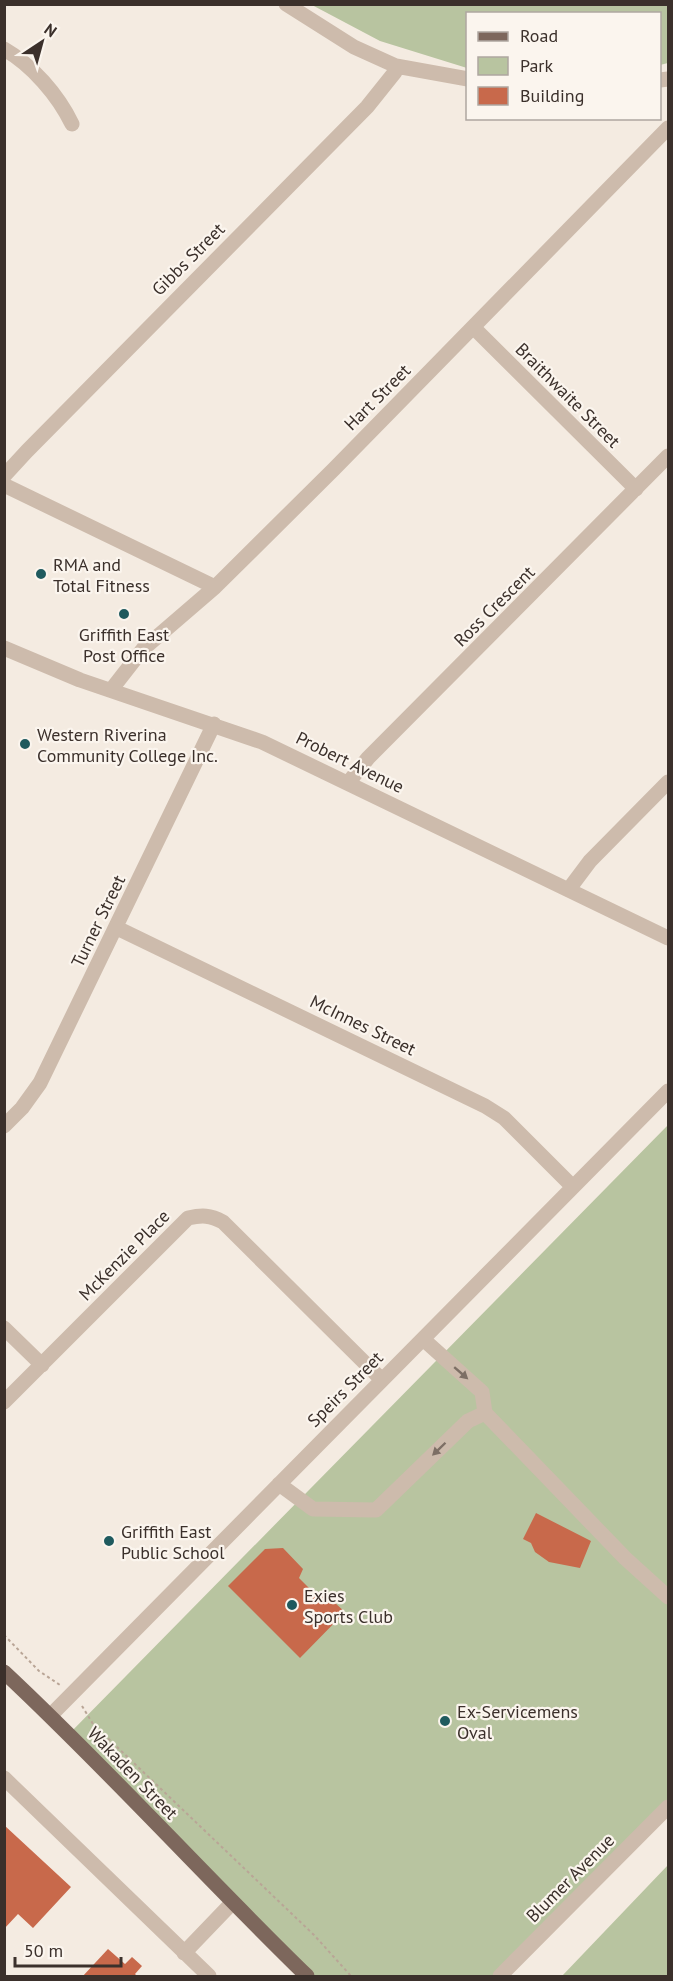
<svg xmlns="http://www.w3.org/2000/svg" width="673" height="1981" font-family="'PT Sans',sans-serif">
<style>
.green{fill:#b8c4a0}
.building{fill:#c8694b}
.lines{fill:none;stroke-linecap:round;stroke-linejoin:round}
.path{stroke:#b9a596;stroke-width:2;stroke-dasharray:3 3;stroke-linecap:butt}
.minor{stroke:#cdbbac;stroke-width:15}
.major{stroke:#7d675c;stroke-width:15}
.oneway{fill:#7d6f65}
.poi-dot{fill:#1f5a5e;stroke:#fbf5ee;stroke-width:2}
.labels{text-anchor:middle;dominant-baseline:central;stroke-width:4.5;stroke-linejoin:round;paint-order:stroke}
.street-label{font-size:18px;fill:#3b302b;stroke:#fbf5ee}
.poi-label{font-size:18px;fill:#3b302b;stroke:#fbf5ee;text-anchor:start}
</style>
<rect width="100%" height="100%" fill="#f4ebe1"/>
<path class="green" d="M312,5H668V63L660,65V14H468L467,68L380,41Z
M668,1125V1812L494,1976H315L232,1903L68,1735Z
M668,1865V1976H562Z"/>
<path class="building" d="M536,1513L591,1541L580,1568L549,1562L535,1552L531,1543L523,1539Z
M283,1548L303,1569L299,1578L319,1598L324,1593L345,1612L300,1658L228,1586L265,1549Z
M4,1825L71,1887L33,1928L18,1914L4,1929Z
M108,1949L125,1964L132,1957L142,1966L135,1974L138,1977H82Z"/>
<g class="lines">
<path class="path" d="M4,1635L39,1671L60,1685
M82,1706L93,1724L314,1935L351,1976"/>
<path class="minor" d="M286,4L354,47L396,66L468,79
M4,49C32,65 58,95 72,124
M660,80L668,79
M473,327L636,489
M4,476L27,451L367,107L395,72L396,66
M4,485L215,587
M4,648L80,680L262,742L668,938
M111,690L143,649L215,587L334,469L668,128
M348,783L368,758L668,456
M569,889L590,861L668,782
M117,928L485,1106L504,1118L573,1187
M4,1126L22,1108L40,1083L214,724
M4,1328L42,1365
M423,1339L482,1392L485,1413L625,1558L668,1597
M4,1402L188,1218C202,1215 210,1215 223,1222L382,1380
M279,1484L313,1509L376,1510L468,1421L485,1413
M51,1715L668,1091
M4,1778L209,1976
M184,1953L232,1903
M500,1976L668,1807"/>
<path class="major" d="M4,1672C109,1770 205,1877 307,1976"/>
</g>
<defs><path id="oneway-solid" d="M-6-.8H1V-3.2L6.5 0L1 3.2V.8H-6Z" transform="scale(1.5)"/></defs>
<g class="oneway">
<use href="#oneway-solid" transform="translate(461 1373) rotate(41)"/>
<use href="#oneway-solid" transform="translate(439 1449) rotate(136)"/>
</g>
<g class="poi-dot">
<circle cx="41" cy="574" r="6"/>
<circle cx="124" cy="614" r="6"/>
<circle cx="25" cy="744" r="6"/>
<circle cx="109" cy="1541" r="6"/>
<circle cx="292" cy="1605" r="6"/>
<circle cx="445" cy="1721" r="6"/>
</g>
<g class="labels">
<g class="street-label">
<text transform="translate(188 259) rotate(-45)">Gibbs Street</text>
<text transform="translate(568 395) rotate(45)">Braithwaite Street</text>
<text transform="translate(377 397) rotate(-45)">Hart Street</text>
<text transform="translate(494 606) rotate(-45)">Ross Crescent</text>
<text transform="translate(350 762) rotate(26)">Probert Avenue</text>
<text transform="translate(98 921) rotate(-64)">Turner Street</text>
<text transform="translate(363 1025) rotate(26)">McInnes Street</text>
<text transform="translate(124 1255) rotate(-45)">McKenzie Place</text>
<text transform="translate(345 1389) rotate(-45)">Speirs Street</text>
<text transform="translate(133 1773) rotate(46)">Wakaden Street</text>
<text transform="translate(570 1878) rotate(-45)">Blumer Avenue</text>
</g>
<g class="poi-label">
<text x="53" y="564">RMA and<tspan x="53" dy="21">Total Fitness</tspan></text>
<text x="124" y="634" text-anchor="middle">Griffith East<tspan x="124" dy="21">Post Office</tspan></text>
<text x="37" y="734">Western Riverina<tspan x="37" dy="21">Community College Inc.</tspan></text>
<text x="121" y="1531">Griffith East<tspan x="121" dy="21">Public School</tspan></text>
<text x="304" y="1595">Exies<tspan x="304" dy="21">Sports Club</tspan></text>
<text x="457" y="1711">Ex-Servicemens<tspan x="457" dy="21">Oval</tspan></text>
</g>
</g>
<rect width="673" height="1981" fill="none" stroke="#3b302b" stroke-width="12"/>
<rect x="466" y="12" width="195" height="108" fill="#fbf5ee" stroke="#aea6a0" stroke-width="1.5"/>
<rect x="478" y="32" width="30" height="9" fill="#7d675c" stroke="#aea6a0" stroke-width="1.5"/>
<text x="520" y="42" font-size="18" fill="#3b302b">Road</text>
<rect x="478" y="57" width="30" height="18" fill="#b8c4a0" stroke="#aea6a0" stroke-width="1.5"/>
<text x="520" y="72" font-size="18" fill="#3b302b">Park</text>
<rect x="478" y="87" width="30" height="18" fill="#c8694b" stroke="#aea6a0" stroke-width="1.5"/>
<text x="520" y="102" font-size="18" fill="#3b302b">Building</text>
<g transform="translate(42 42) rotate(36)" stroke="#fbf5ee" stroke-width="4.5" paint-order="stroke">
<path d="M0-4.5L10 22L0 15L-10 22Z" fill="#3b302b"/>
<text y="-9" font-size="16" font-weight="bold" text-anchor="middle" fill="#3b302b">N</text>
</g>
<path d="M15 1957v9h106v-9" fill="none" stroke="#3b302b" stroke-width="3"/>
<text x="24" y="1957" font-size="18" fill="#3b302b" stroke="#fbf5ee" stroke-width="4.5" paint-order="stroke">50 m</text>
</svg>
